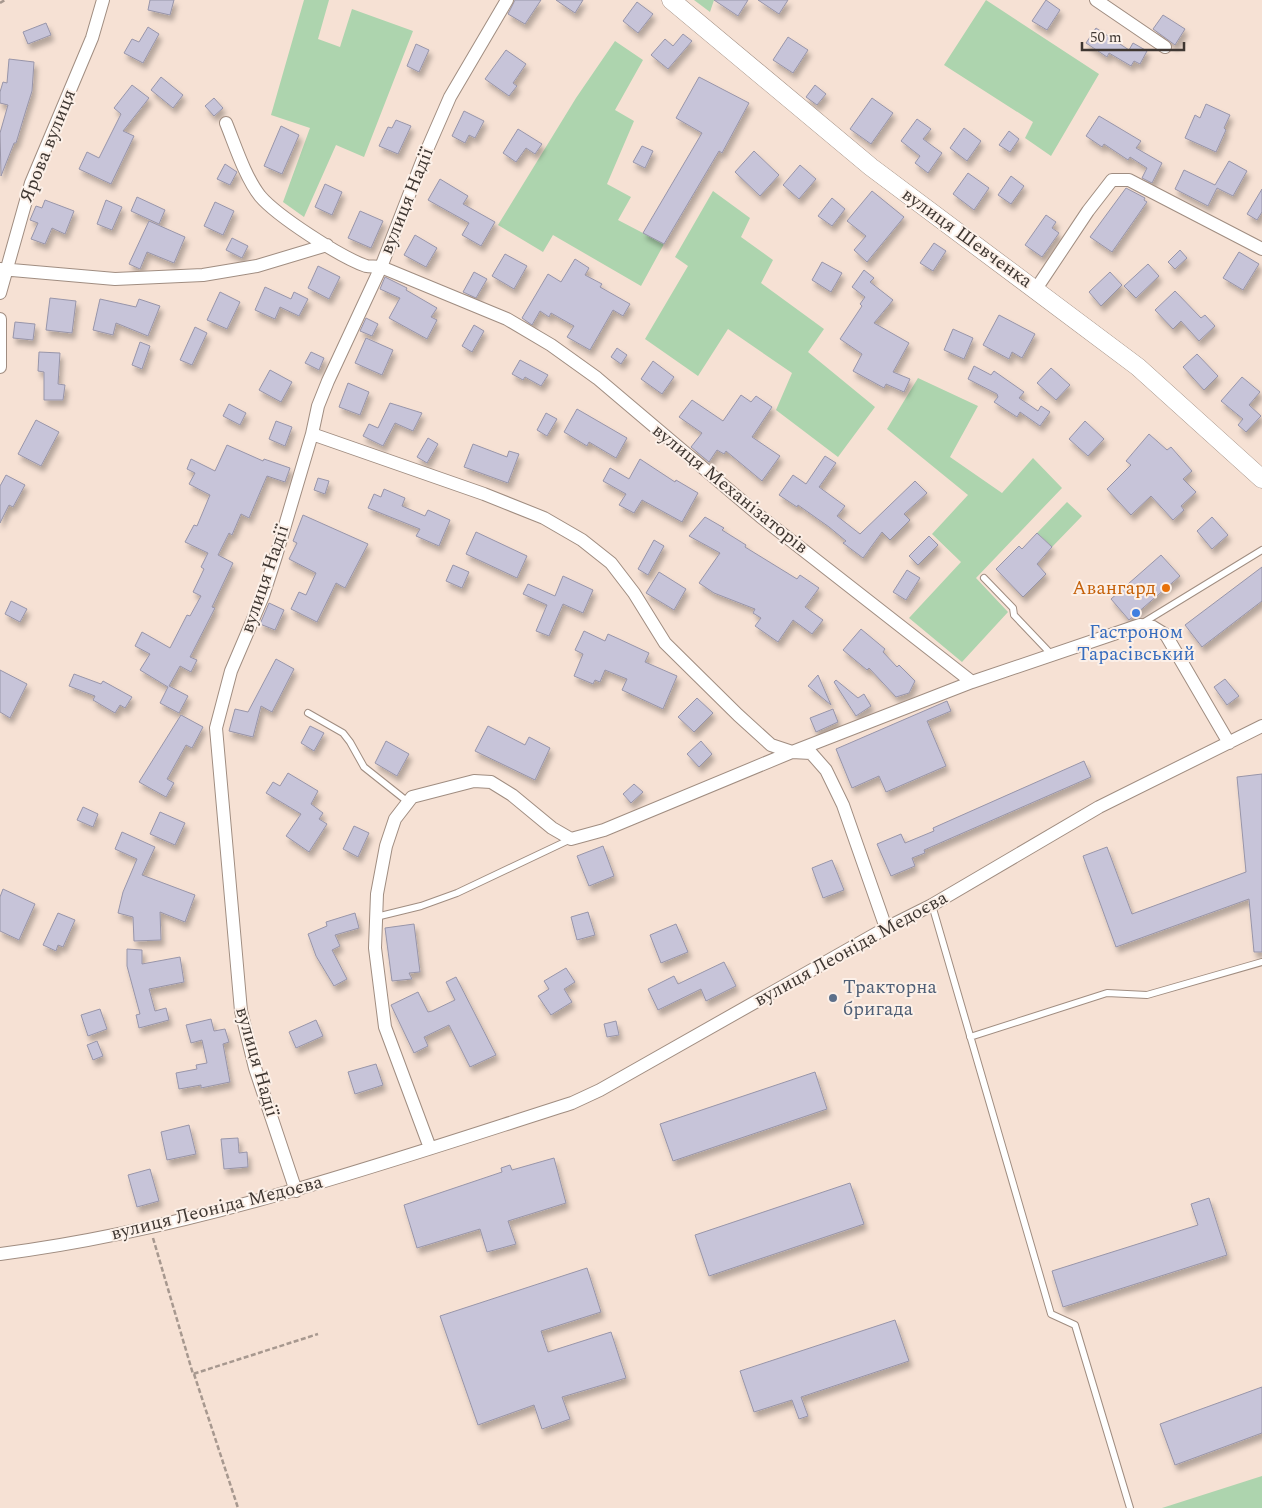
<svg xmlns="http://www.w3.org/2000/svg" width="1262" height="1508" font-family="Spectral,serif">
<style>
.green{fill:#add4ae}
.building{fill:#c7c4d9;stroke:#9895a9;filter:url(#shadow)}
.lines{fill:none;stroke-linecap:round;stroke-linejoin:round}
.service-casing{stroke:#a08d81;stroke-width:8}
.minor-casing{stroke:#a08d81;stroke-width:14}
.secondary-casing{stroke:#a08d81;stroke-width:19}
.path{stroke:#a7988f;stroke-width:2.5;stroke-dasharray:5 2.5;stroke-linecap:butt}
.service{stroke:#fff;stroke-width:6}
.minor{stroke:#fff;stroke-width:12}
.secondary{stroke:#fff;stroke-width:18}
.food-dot{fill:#e8710a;stroke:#fcf0e8;stroke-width:2}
.shop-dot{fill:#3f7fe0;stroke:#fcf0e8;stroke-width:2}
.service-dot{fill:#5c6f8a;stroke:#fcf0e8;stroke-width:2}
.labels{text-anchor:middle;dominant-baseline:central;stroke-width:4;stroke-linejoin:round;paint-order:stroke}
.street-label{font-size:19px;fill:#3f3732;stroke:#fcf0e8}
.food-label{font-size:19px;fill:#c56008;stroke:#fcf0e8;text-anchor:end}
.shop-label{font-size:19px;fill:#366cbe;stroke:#fcf0e8}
.service-label{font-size:19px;fill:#4e5e75;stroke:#fcf0e8;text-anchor:start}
</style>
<defs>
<filter id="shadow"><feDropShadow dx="3" dy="5.5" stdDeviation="2.5" flood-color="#0004"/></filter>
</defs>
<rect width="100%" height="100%" fill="#f6e1d4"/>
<path class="green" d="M304,0H329L318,39L340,47L352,9L413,31L364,157L336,145L304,217L283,202L310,128L271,115Z
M694,0H714L710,12Z
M986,0L1099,74L1051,156L1025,138L1033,122L944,65Z
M615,41L643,60L615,110L634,121L607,184L631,197L618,220L664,244L641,286L553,235L543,252L498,225L576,98Z
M713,191L750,218L741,237L773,260L761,283L824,329L808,352L875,407L838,457L776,410L792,373L728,329L698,376L645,339L688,266L675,257Z
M918,378L978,406L950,457L1002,493L1033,458L1062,488L976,578L1008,612L962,662L909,618L961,562L932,534L968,495L887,429Z
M1067,502L1082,516L1052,547L1037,533Z
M1262,1476V1508H1162Z"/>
<path class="building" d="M150,0H174L170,15L148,10Z
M515,0H541L525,24L508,14Z
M556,0H583L575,13Z
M714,0H748L738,16Z
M758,0H788L779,14Z
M1046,0L1060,10L1047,30L1032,21Z
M637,2L653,14L638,33L623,21Z
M1163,15L1185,29L1175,45L1153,29Z
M46,23L51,35L28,44L23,32Z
M148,27L159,34L143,63L124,53L132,39L139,42Z
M1096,28L1129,50L1133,43L1147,51L1140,64L1134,61L1131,66L1109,53L1107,57L1086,43Z
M683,34L692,41L668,69L651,55L665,39L673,46Z
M788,37L808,50L793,73L773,60Z
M416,44L429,50L419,72L407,66Z
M506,50L526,64L513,83L517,86L509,96L485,79Z
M9,59L34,62L32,91L26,110L16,143H14L1,176L0,133L8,105L0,103V92L3,82L7,83Z
M161,77L183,95L173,108L151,90Z
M699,77L749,103L722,153L719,151L664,244L643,233L702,133L676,118Z
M132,85L149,98L123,131L134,136L111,184L79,169L87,152L99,158L121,114L114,108Z
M815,85L826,94L817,105L806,97Z
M214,98L223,108L214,116L205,106Z
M872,98L893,113L871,144L850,129Z
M1206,104L1230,115L1224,128L1226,130L1216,152L1185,138L1195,115L1200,118Z
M464,111L484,121L475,138L469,135L465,143L452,136Z
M1099,116L1141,141L1136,148L1162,163L1152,183L1142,178L1147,168L1130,157L1128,160L1104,144L1102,147L1086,136Z
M917,119L931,129L923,139L942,153L928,173L915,163L920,156L901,141Z
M396,120L411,126L398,154L379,146L388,127L392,128Z
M281,126L299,135L282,174L264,166Z
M964,128L981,141L967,161L950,148Z
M518,129L542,144L535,154L526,148L516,162L503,153Z
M1009,131L1019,139L1010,152L999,145Z
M642,146L653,151L645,168L633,162Z
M754,151L779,175L760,196L735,172Z
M1229,161L1247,171L1233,196L1217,188L1208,206L1175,189L1184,170L1215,185Z
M225,164L237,172L230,185L217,179Z
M800,165L816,179L799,199L783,185Z
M968,173L989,188L974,210L953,194Z
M1011,176L1024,186L1011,204L998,195Z
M440,179L468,196L463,204L495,222L481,246L462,235L469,223L428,200Z
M325,184L342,192L332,215L315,207Z
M1126,188L1145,198L1144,200L1147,202L1112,252L1090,237Z
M1262,189V212L1257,220L1247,214Z
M872,191L904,217L867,262L854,250L866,236L847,221Z
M137,197L165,210L159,224L131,211Z
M832,198L845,209L832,226L818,216Z
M45,200L74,211L65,234L52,228L45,244L31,239L38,223L30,220L36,206L42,208Z
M106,200L122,207L112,230L97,224Z
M215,202L234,211L223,235L204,226Z
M360,211L383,221L371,248L348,238Z
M1046,215L1056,222L1052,228L1059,233L1042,257L1025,245Z
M149,221L185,237L174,263L147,252L140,269L129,264Z
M415,235L437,248L426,267L404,255Z
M232,238L248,246L242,258L226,250Z
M934,243L946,251L933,271L920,263Z
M1180,250L1187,258L1175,269L1168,262Z
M1239,252L1259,264L1243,290L1223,278Z
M505,254L527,266L514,289L492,276Z
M575,259L589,268L585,275L602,284L600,287L630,304L623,316L613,310L590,350L567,337L574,326L551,313L549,317L540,311L532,325L522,318L548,274L561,282Z
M822,262L842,273L831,292L812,280Z
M1148,264L1159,276L1136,298L1124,286Z
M318,266L340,277L329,299L308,288Z
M864,270L874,278L870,282L893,300L874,323L909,343L893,372L910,379L904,392L886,384L884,388L853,371L862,354L840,339L862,306L860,304L865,297L852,287Z
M474,272L487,279L476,298L463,292Z
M1110,272L1122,285L1101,306L1089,292Z
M385,277L407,288L406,290L437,308L431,317L437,320L427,339L389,318L400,298L380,289Z
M265,287L291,299L294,292L308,299L299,316L280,307L275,319L255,310Z
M1175,291L1201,318L1205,315L1215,326L1199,341L1181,321L1173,329L1155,310Z
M220,292L240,302L227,329L207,320Z
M50,298L76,301L72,333L46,330Z
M100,299L136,307L139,299L160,306L148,336L116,323L113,335L93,330Z
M999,315L1035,334L1022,358L1012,352L1009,359L983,345Z
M366,318L378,324L372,336L360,331Z
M15,322L35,324L33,340L13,338Z
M474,325L484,331L472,352L462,346Z
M195,327L207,333L192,365L180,360Z
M953,329L973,338L964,359L944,350Z
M366,338L393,350L382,375L355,363Z
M140,342L150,346L142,369L132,365Z
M617,348L627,355L621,364L611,357Z
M39,352L60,353L58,384L65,385L63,400H44V372L38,371Z
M311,352L324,358L319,370L305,363Z
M1197,354L1218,376L1204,390L1183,367Z
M520,360L548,375L541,386L525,377L523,380L512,374Z
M653,361L674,377L662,394L641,379Z
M974,366L991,375L994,371L1024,392L1019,398L1038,411L1041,406L1050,412L1040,426L1020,412L1017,417L994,402L998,397L997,394L968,379Z
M1051,368L1070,385L1056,400L1037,383Z
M270,370L292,382L281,402L259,390Z
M1242,377L1260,392L1249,405L1261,416L1246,432L1238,425L1243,419L1221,401Z
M348,383L369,392L360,415L339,407Z
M741,395L751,402L756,396L772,407L752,437L780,456L762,481L726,451L724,454L717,450L709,462L691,447L702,433L679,417L692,400L723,421Z
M390,403L422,413L413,431L395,423L383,446L363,436L369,424L378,428Z
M229,404L246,413L240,425L223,416Z
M577,409L627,438L616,458L589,442L587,446L564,432Z
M546,413L557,419L547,436L537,430Z
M36,420L59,432L41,466L18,454Z
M276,421L292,427L285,446L269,439Z
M1085,421L1104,439L1088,456L1069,439Z
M1149,434L1167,450L1171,447L1192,471L1183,479L1196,492L1181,506L1184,510L1173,520L1151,496L1131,515L1107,489L1131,465L1126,461Z
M428,438L438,444L427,463L417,457Z
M473,444L507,457L509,451L519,454L508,483L464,467Z
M227,445L263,461L264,459L290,468L285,482L267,476L249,518L241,514L232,535L229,533L218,555L233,563L212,607L215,608L190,657L197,660L191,672L180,666L169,686L188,696L179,713L160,703L168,687L140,670L150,654L135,646L142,632L170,648L187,615L190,616L201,596L193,592L204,569L201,567L208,553L185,542L194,525L197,526L210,495L189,484L195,473L187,469L191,459L215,471Z
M825,456L836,463L819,487L845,506L837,516L860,534L915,481L927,493L904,514L910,520L890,540L882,532L863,558L843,543L846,541L829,527L798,505L797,507L779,495L793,475L806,484Z
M640,459L675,482L676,480L698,493L682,522L642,500L634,513L619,505L626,494L603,481L610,468L629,479Z
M6,475L25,485L13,507L9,505L0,523V486Z
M318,478L329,481L325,494L314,490Z
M384,489L405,498L402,506L425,516L428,510L450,520L439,546L416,536L420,529L368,508L374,494L381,497Z
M303,515L368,544L345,588L336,583L317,622L291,609L299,592L306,595L316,573L289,559L297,543L293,541Z
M705,517L724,528L722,530L746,545L745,547L797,579L800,575L819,588L805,607L823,620L812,634L793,620L778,642L755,626L761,618L753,613L755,609L714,593L699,583L720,553L689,536Z
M1212,517L1228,535L1212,549L1197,531Z
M476,532L527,556L517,578L466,554Z
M1037,533L1052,547L1037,564L1046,574L1023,597L996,569L1019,546L1022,549Z
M929,536L938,545L918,565L909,556Z
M654,540L664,546L648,575L638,569Z
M1161,555L1180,576L1129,620L1111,599Z
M453,565L469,572L462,588L446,581Z
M1262,567V601L1202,647L1185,625Z
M907,570L920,578L906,600L893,592Z
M659,572L686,589L674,610L646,593Z
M563,576L593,590L583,613L563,604L549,636L536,631L547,605L523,594L528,584L555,596Z
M11,601L27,609L20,622L5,614Z
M269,603L284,610L275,630L260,624Z
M861,629L885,649L883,652L897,667L899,665L915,681L909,693L896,697L869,668L867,670L843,650Z
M584,631L605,641L608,634L619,639L649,653L645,662L677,676L663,709L622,690L627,679L605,670L600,682L595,680L593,684L574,676L583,654L575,650Z
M276,659L294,669L272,712L261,706L253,737L229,731L235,709L248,712Z
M0,670L27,684L10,718L0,712Z
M74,674L101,684L103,681L132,697L125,708L120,705L115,713L93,700L95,696L69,686Z
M818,675L831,705L808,686Z
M1225,679L1239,696L1227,705L1214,687Z
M836,680L858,698L864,694L871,706L856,716L834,682Z
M697,698L713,713L694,732L678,717Z
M947,701L951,711L927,721L946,766L886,792L879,776L852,788L836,749Z
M833,709L838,722L816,732L810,718Z
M181,715L203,727L192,748L186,745L167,779L174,783L166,797L139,782Z
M310,726L324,733L314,751L301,743Z
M488,726L525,745L529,737L550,748L535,780L475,751Z
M386,741L409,754L397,776L375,763Z
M701,741L712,754L699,767L687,754Z
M1084,761L1091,777L924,850L925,853L912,858L915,866L891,876L877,844L901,834L905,843L934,831L933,828Z
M288,773L318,791L311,804L323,813L319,819L327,824L309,852L286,836L301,814L266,793L273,782L280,786Z
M1262,774V952H1254L1249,899L1116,947L1083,856L1107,847L1132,914L1246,872L1237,777Z
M634,784L643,792L631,803L623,794Z
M83,807L98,814L93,827L77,820Z
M160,812L185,823L175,845L150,834Z
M354,826L369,833L358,857L343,849Z
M122,832L155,847L142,875L195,895L185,922L160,912L161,940L134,941L133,917L118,913L123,892L137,859L115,849Z
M603,846L614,876L589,886L577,856Z
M832,860L844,890L823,898L812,868Z
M3,889L35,904L19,940L0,931V897Z
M588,912L595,935L577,940L571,917Z
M58,913L75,920L63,947L58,945L56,951L43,945Z
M355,913L359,928L335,935L340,946L332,950L347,979L334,986L316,956L308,934L327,926L326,922Z
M414,924L420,972L409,973L412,979L392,981L385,928Z
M676,924L688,952L661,963L650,935Z
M127,949L142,950V964L180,957L184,982L149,989L155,1011L166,1008L169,1020L139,1028L136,1015L140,1014L127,966Z
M724,962L736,986L706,1001L701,989L658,1010L648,989L674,976L678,984Z
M566,968L575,982L564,989L572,1002L551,1015L538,996L549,989L544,981Z
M456,977L496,1055L470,1067L449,1025L424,1037L428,1046L414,1053L391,1005L418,992L428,1012L432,1011L455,1000L446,982Z
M100,1009L107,1029L88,1036L81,1015Z
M211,1019L214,1031L225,1029L229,1042L223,1044L230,1082L201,1088V1085L179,1089L176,1073L197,1069L196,1065L207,1063L202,1040L191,1043L186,1025Z
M316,1020L323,1036L296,1048L289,1032Z
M616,1021L619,1035L607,1037L604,1024Z
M97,1041L103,1056L93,1060L87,1045Z
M376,1064L383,1085L355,1094L348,1072Z
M815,1072L827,1109L673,1161L660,1124Z
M189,1125L196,1154L167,1160L161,1132Z
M238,1138L239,1153L247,1152L248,1167L224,1169L221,1139Z
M554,1158L566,1203L508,1221L516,1244L487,1252L480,1229L417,1248L404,1205L502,1172L501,1168L510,1165L512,1170Z
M150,1169L159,1201L137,1207L128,1175Z
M850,1183L864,1224L709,1276L695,1235Z
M1209,1198L1227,1255L1063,1307L1052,1271L1198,1225L1191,1204Z
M587,1268L601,1312L541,1331L548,1352L611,1332L626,1378L562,1397L570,1419L542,1429L534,1405L478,1425L440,1316Z
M895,1320L909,1361L801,1397L808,1416L799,1419L792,1400L754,1412L740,1371Z
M1262,1387V1433L1175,1465L1160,1424Z"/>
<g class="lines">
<defs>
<path id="service" d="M984,578L1013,608L1014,615L1052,655
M1141,624L1262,550
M308,713L343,733L350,742L364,767L408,802
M932,905L1051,1314L1075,1325L1130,1508
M376,917L421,906L457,893L571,839
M970,1037L1107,993L1147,995L1262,962"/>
<path id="minor" d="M1096,0L1165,47
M226,123C235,145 245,177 260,196C277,216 340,257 366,266C370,267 376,266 381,267L507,319L551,345L597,378L761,517L972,682L1140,625L1153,627L1166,635L1229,743
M0,269L115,279L203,275L257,266L327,245
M1036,289L1088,211L1112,180H1129L1262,249
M0,293L31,183L92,38L103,0
M0,319V367
M312,434L484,494L544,518L582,540L611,563L634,593L665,643L738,715L771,745L792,752L811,753L826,770L843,805L886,928
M430,1148L385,1027L375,948L377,894L386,846L395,819L412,797L474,781L491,782L512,795L552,828L571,839L604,830L792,752L972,682
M296,1191L255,1068L241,1011L216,728L231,671L263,596L276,556L312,434L318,406L328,381L381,267L423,159L450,97L507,0
M0,1254C196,1229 384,1163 572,1103L600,1090L886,928L932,905L1099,807L1262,726"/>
<path id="secondary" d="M671,0L871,167L1138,367L1262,479"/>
</defs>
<use href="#service" class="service-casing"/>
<use href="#minor" class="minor-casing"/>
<use href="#secondary" class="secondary-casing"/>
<path class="path" d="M0,3L5,0
M153,1238L193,1374L318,1334
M194,1374L238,1508"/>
<use href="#service" class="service"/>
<use href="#minor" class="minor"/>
<use href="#secondary" class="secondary"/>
</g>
<circle class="food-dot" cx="1166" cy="588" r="5"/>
<circle class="shop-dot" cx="1136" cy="613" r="5"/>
<circle class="service-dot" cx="833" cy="998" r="5"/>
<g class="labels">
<g class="street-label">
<text transform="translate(48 146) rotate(-68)">Ярова вулиця</text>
<text transform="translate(407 201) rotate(-68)">вулиця Надії</text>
<text transform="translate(967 238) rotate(36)">вулиця Шевченка</text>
<text transform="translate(730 489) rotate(39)">вулиця Механізаторів</text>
<text transform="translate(265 579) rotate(-71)">вулиця Надії</text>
<text transform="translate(851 949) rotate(-29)">вулиця Леоніда Медоєва</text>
<text transform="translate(257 1062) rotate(74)">вулиця Надії</text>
<text transform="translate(217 1208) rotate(-14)">вулиця Леоніда Медоєва</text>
</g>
<g class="food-label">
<text x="1156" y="588">Авангард</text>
</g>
<g class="shop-label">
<text x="1136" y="632">Гастроном<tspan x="1136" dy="22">Тарасівський</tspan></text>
</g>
<g class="service-label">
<text x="843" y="987">Тракторна<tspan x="843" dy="22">бригада</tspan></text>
</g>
</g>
<path d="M1082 42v8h102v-8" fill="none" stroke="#3f3732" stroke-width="2.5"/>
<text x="1090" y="42" font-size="15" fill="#3f3732" stroke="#fcf0e8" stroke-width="4" paint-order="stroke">50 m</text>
</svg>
